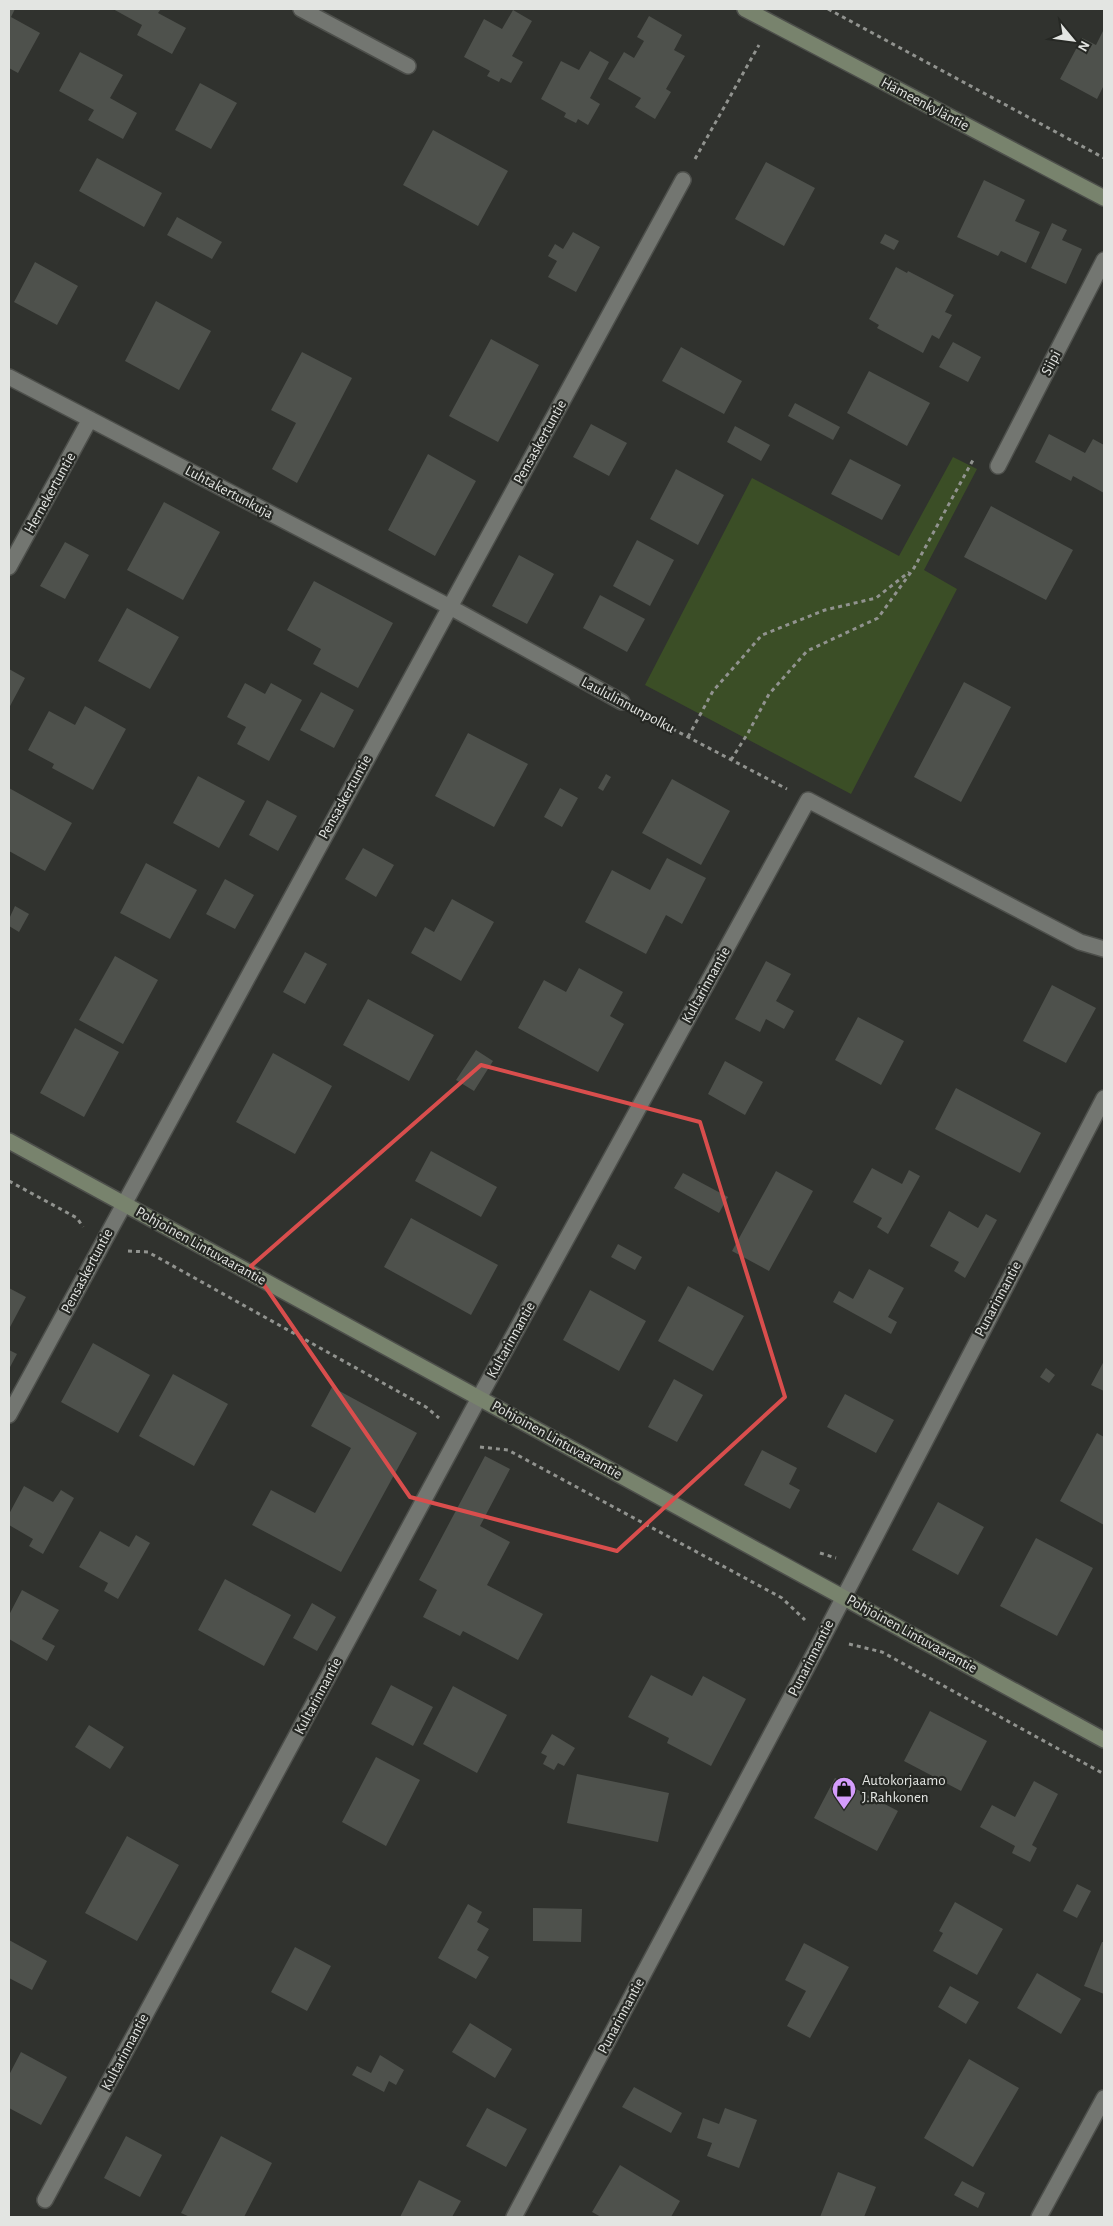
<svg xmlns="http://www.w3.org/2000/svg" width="1113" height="2226" font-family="'Alegreya Sans',sans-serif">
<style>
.green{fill:#3b4e26}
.building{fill:#4e514c}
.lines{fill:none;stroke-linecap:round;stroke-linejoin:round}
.street-casing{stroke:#4d4f4b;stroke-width:18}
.secondary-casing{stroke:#4d4f4b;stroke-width:18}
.path{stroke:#91938f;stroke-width:3;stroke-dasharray:4 4;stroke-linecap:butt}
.street{stroke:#737671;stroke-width:15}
.secondary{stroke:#78836d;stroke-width:15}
.marked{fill:none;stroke:#d94e4d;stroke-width:4;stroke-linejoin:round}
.labels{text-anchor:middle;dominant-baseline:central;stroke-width:4.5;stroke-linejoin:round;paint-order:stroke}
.street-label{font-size:15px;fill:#e3e5e2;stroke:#262824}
.poi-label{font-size:15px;fill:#e3e5e2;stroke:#262824;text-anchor:start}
</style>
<rect width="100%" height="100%" fill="#30322e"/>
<path class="green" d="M953,457L977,469L924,570L957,589L851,794L645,685L752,478L899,556Z"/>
<path class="building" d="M9,9H15L11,17L40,33L18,73L9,68Z
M113,9H161L158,13L186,28L172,54L137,35L142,25Z
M513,10L532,21L512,56L523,62L511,83L501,78L499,82L487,76L490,71L464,57L484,19L502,29Z
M649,16L682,35L674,50L685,56L666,89L671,92L655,119L635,107L641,98L608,79L624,52L634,58L644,41L637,37Z
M1104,29V85L1097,99L1060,79L1082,38L1096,45Z
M590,51L609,62L590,98L600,104L588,125L578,119L576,123L564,117L566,113L541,99L561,61L579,70Z
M80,52L123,75L110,98L137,113L123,139L88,120L94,110L59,91Z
M200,83L237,103L211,149L175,130Z
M433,130L508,171L478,226L403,185Z
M97,158L162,193L144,227L79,191Z
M766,162L815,188L784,246L735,219Z
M984,180L1025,200L1015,221L1040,232L1026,263L1001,251L998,256L957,237Z
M177,217L222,242L212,259L167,235Z
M1052,223L1067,230L1062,240L1082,249L1066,284L1031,268Z
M573,232L600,247L576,292L548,277L557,261L548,256L555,244L563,249Z
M885,234L899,241L894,250L880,243Z
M35,262L78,286L57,325L14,302Z
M896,267L907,273L908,271L954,295L945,312L952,315L939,339L932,335L923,353L877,328L879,325L869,319Z
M156,301L211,331L179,390L125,361Z
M491,339L539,365L498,442L449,416Z
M953,342L981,357L968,382L939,367Z
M681,347L742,381L724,414L662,381Z
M302,352L352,378L297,483L272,469L296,423L271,410Z
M869,371L930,403L907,446L847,413Z
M795,403L840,427L833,440L788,416Z
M591,424L627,443L609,476L573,457Z
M735,426L770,445L761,461L727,442Z
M1049,434L1085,453L1093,439L1104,445V493L1073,476L1071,481L1035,462Z
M428,454L476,481L435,556L388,530Z
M850,459L901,485L882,520L831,494Z
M676,469L724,495L698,545L650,519Z
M164,502L220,532L183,600L127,570Z
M991,506L1073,550L1046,600L964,557Z
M637,540L674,560L650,606L613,586Z
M65,542L89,555L65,599L40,586Z
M519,555L554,574L527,624L492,606Z
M314,581L393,623L358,688L313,664L321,649L287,630Z
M600,595L645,619L627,652L583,628Z
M127,608L179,637L150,689L98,661Z
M9,669L25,678L9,708Z
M964,682L1011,707L961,802L914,777Z
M245,683L265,694L271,683L302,700L269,761L237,744L246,727L227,717Z
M321,692L354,710L334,748L300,730Z
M85,706L126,729L93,790L52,768L54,764L28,750L49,711L75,725Z
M468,733L528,764L494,827L435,796Z
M606,774L611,777L603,791L598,788Z
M198,776L245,801L219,848L173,823Z
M672,779L730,811L701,865L642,833Z
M9,788L72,823L45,871L9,851Z
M560,788L578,798L562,827L544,817Z
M267,800L297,816L278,851L249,835Z
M363,848L394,865L376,897L345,879Z
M667,858L706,878L682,924L666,915L646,954L585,922L612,870L650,890Z
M146,863L197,890L170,939L120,913Z
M225,879L254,895L235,929L206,914Z
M452,899L494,922L461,981L411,953L425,927L434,932Z
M15,906L29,914L19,932L9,926V919Z
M305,952L327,964L305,1004L283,992Z
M115,956L158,980L123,1044L79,1020Z
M766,961L791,974L776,1001L794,1011L784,1029L766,1019L760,1032L735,1019Z
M579,968L623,992L610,1016L624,1024L598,1072L518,1028L544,980L566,992Z
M1052,985L1096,1008L1066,1063L1023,1041Z
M368,999L434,1035L409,1081L343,1045Z
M858,1017L904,1041L881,1085L835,1060Z
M75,1028L119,1052L84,1117L40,1093Z
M476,1050L493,1061L474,1091L456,1080Z
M273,1053L332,1086L295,1154L236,1122Z
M725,1061L763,1082L745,1115L708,1094Z
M956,1088L1041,1133L1020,1173L935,1129Z
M431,1151L497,1187L481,1217L415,1181Z
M872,1168L902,1184L909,1170L920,1176L888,1234L877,1227L882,1218L853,1202Z
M776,1171L813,1191L769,1271L732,1251Z
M683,1173L728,1197L719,1213L674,1188Z
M949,1211L978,1228L986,1214L997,1220L965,1278L954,1271L959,1262L930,1246Z
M411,1218L498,1265L471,1315L384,1267Z
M618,1244L642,1257L635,1270L611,1257Z
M869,1269L904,1288L888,1317L897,1322L891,1334L833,1302L839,1291L853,1299Z
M688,1286L744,1316L713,1371L658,1341Z
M9,1288L26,1297L9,1329Z
M590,1290L646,1321L619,1371L563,1340Z
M93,1343L150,1375L118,1433L61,1402Z
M9,1350L17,1354L9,1369Z
M1104,1361V1391L1091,1385Z
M1046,1368L1055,1375L1049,1383L1040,1377Z
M173,1374L228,1404L194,1466L139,1436Z
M674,1379L703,1395L677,1442L648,1427Z
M332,1387L417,1433L341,1572L252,1525L271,1490L315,1513L351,1448L311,1426Z
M845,1394L894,1420L876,1453L827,1427Z
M1097,1433L1104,1437V1525L1060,1501Z
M762,1450L797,1468L789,1484L800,1490L790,1509L744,1485Z
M485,1456L510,1469L480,1526L510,1542L487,1585L543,1614L518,1660L463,1631L460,1636L423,1617L437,1590L419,1580Z
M24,1486L53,1502L61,1490L74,1498L43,1554L29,1546L33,1539L9,1525V1514Z
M938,1502L984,1527L958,1575L912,1550Z
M100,1531L129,1547L136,1535L150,1543L118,1599L104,1591L108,1583L79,1567Z
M1036,1538L1093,1568L1057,1636L1000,1606Z
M225,1579L291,1615L264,1666L198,1630Z
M22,1590L59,1610L42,1639L55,1646L47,1661L9,1639V1615Z
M312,1603L336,1617L317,1651L293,1638Z
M651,1675L692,1696L703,1676L746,1699L711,1766L667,1743L669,1738L628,1717Z
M391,1685L433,1707L413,1746L371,1724Z
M453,1686L507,1715L477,1773L423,1744Z
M930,1711L987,1741L961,1791L904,1761Z
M89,1725L124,1747L110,1769L75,1747Z
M552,1734L575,1748L564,1766L558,1763L554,1770L543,1764L547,1756L541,1753Z
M376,1757L420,1780L386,1846L342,1822Z
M577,1774L669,1793L658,1842L567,1823Z
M835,1778L898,1811L877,1851L814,1818Z
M1034,1781L1058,1794L1032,1845L1037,1848L1030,1862L1012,1853L1015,1846L980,1827L992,1805L1015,1817Z
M127,1836L179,1865L137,1941L85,1913Z
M1077,1884L1091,1891L1077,1918L1063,1911Z
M955,1902L1003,1929L977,1975L933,1951L943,1933L939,1931Z
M468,1904L482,1912L477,1922L489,1929L477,1950L489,1957L476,1979L438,1958Z
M533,1908L582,1909L581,1942L533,1941Z
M9,1940L47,1961L32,1990L9,1978Z
M1102,1942H1104V1994L1084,1986Z
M804,1943L849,1967L810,2038L787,2026L806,1991L785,1980Z
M295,1947L331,1966L307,2011L271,1992Z
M1037,1973L1081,1999L1061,2034L1017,2008Z
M950,1986L979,2002L966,2024L938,2007Z
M470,2023L512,2049L495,2078L452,2052Z
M21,2052L67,2077L41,2125L9,2108V2075Z
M380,2055L404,2070L396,2085L389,2081L384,2092L352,2075L357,2066L371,2073Z
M969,2059L1019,2088L973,2167L924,2138Z
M634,2087L682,2113L671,2133L622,2107Z
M487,2108L527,2129L506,2167L466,2146Z
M725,2108L757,2120L739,2168L707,2156L712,2143L697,2138L703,2118L719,2124Z
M126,2136L162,2155L140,2197L104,2178Z
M221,2136L272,2163L244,2217H190L181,2213Z
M620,2165L680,2201L671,2217H601L592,2212Z
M838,2172L876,2187L864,2217H820Z
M419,2180L461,2201L452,2217H400Z
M962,2181L985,2193L978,2208L954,2195Z"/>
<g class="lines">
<defs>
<path id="street" d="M301,9L408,66
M9,377L450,607L622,702
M998,466L1104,260
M9,567L90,419
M9,1415L683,180
M45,2200L479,1398L808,800L1080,942L1104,949
M514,2217L823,1637L1104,1098
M1039,2217L1104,2098"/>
<path id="secondary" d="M745,9L1104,198
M9,1141L1104,1740"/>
</defs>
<use href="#street" class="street-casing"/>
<use href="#secondary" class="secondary-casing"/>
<path class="path" d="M828,9L1104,158
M695,159L759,45
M644,714L787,789
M688,737L713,691L762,635L825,610L876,598L909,572
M731,760L748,733L769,694L807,651L878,618L914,568L973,460
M9,1181L77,1218L83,1227
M128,1251L148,1252L426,1407L439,1418
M480,1447L508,1450L782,1598L805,1620
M820,1553L836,1558
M849,1644L882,1652L1104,1774"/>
<use href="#street" class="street"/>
<use href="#secondary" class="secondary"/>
</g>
<path class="marked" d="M481,1065L700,1122L785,1397L617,1551L410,1497L251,1266Z"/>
<defs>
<symbol id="shop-pin" viewBox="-11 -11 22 30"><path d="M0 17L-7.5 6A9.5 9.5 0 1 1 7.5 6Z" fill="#d49cfc" stroke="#262824"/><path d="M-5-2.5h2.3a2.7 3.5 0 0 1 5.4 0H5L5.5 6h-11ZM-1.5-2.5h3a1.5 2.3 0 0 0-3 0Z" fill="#111"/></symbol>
</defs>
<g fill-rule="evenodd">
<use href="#shop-pin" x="830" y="1775" width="28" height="38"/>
</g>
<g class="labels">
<g class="street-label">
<text transform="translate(925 104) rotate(28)">Hämeenkyläntie</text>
<text transform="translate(1051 363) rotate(-63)">Siipi</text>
<text transform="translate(540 442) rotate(-61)">Pensaskertuntie</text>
<text transform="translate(229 492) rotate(28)">Luhtakertunkuja</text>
<text transform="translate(50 493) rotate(-61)">Hernekertuntie</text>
<text transform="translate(628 705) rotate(28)">Laululinnunpolku</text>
<text transform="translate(345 797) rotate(-61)">Pensaskertuntie</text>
<text transform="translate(706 985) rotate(-61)">Kultarinnantie</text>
<text transform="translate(201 1246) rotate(29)">Pohjoinen Lintuvaarantie</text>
<text transform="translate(87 1271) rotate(-62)">Pensaskertuntie</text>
<text transform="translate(998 1299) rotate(-62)">Punarinnantie</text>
<text transform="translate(511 1340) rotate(-61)">Kultarinnantie</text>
<text transform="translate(557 1440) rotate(29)">Pohjoinen Lintuvaarantie</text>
<text transform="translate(912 1634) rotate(29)">Pohjoinen Lintuvaarantie</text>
<text transform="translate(811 1658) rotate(-63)">Punarinnantie</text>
<text transform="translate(318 1696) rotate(-62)">Kultarinnantie</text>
<text transform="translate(621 2016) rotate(-62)">Punarinnantie</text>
<text transform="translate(125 2052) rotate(-62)">Kultarinnantie</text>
</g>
<g class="poi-label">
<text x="862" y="1780">Autokorjaamo<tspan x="862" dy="17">J.Rahkonen</tspan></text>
</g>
</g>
<rect width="1113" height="2226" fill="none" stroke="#e3e5e2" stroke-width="20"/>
<g transform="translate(1073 40) rotate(119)" stroke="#262824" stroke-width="4" paint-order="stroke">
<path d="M0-4L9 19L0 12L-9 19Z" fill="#e3e5e2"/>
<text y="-8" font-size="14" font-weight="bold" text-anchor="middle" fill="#e3e5e2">N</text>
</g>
</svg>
